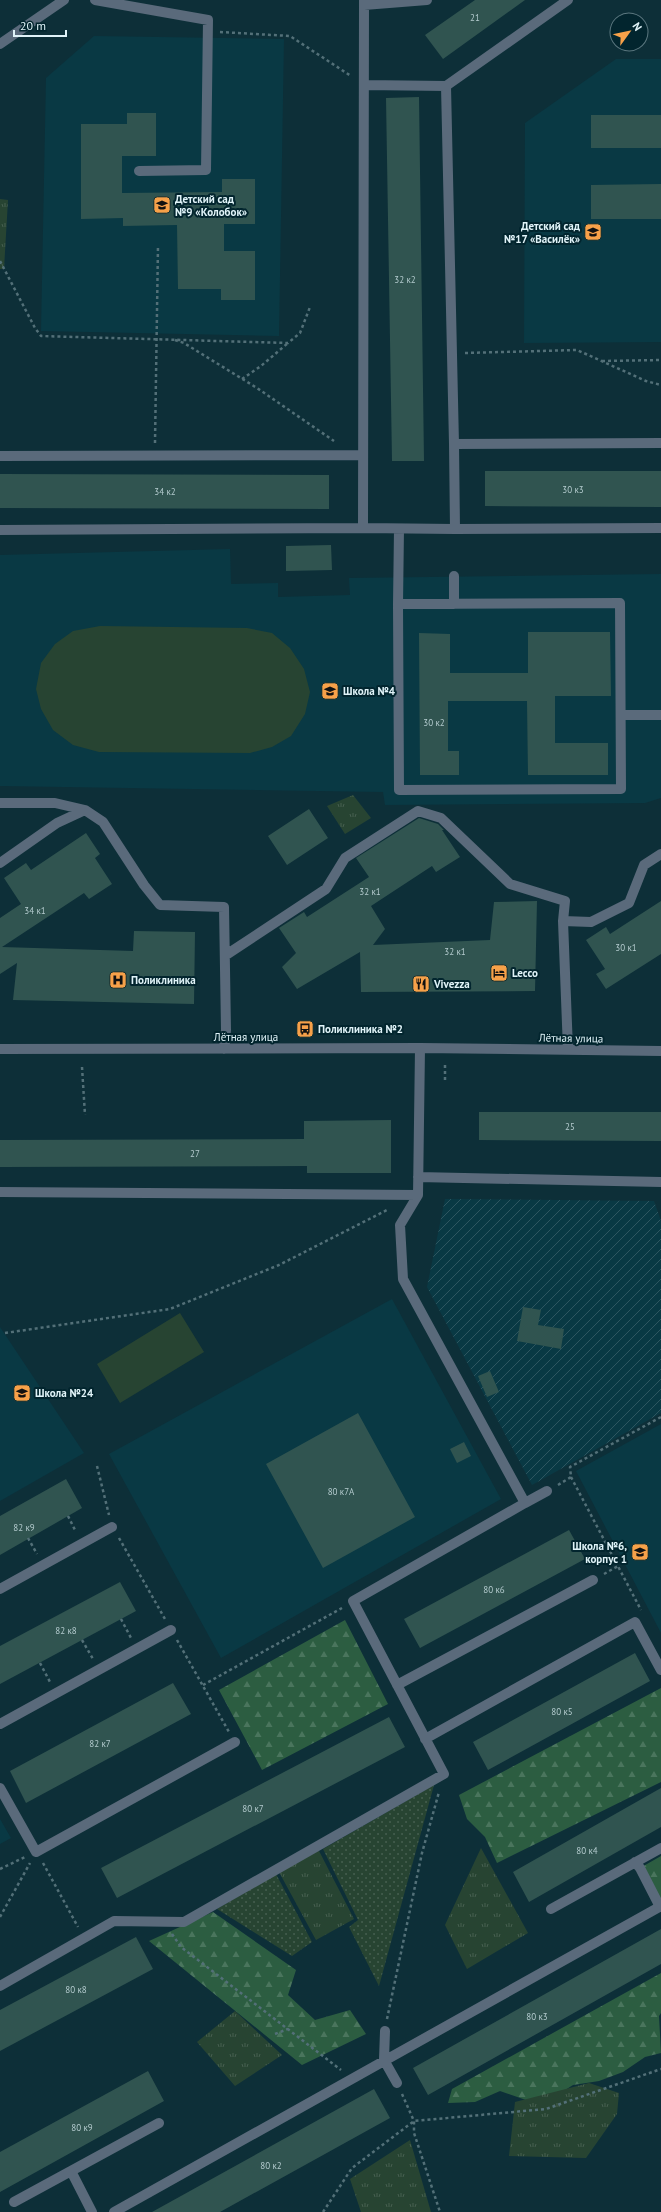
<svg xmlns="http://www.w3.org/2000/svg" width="661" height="2212" font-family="'PT Sans',sans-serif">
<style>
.built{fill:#093944}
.industrial{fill:url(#industrial-furrows)}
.grass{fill:url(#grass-dots)}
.forest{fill:url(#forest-firs)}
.park{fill:url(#park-tufts)}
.pitch{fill:#274432}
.building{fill:#305450}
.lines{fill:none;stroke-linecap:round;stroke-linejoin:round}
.path{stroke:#537078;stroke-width:2.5;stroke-dasharray:3 3;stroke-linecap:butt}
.minor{stroke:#5a6a7b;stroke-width:10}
.labels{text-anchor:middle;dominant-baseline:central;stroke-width:4;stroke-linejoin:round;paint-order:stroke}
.number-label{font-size:9px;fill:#b4cbce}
.poi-label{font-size:11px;font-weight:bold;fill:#e0f3f8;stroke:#02252e;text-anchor:start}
.street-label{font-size:11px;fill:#e0f3f8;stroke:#02252e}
</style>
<defs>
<pattern id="industrial-furrows" width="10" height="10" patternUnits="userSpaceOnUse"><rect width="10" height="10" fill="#093944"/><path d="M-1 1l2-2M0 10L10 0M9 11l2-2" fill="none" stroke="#2d5660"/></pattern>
<pattern id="grass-dots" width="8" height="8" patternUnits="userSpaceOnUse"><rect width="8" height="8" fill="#274432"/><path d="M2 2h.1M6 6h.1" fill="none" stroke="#465f50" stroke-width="1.8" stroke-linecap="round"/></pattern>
<pattern id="forest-firs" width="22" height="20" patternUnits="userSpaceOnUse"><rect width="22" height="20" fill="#2c5d41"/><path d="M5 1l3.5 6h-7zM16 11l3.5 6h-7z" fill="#4a755d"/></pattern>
<pattern id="park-tufts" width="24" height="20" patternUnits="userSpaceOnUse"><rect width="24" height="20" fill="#274432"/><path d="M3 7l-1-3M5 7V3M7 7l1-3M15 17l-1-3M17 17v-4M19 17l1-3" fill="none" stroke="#465f50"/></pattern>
</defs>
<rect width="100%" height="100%" fill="#0d2f38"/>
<path class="built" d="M94,36L284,39L279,336L41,331L46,78Z
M616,59H661V342L524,343L525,123Z
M230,549L231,584L278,583V597L350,595L349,578L661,574V798L645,803L385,805L383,792L0,786V555Z
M392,1299L501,1499L221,1658L109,1454Z
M0,1327L84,1453L0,1501Z
M661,1424V1633L576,1471Z
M0,1819L11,1838L0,1844Z"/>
<path class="industrial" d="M445,1199L654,1201L661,1221V1413L532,1485L427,1287Z"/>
<path class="grass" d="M434,1785L379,1986L349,1927L358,1920L323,1849Z
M276,1874L312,1942L292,1956L217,1909Z"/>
<path class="forest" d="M345,1620L388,1704L262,1770L219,1690Z
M661,1688V1782L497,1863L485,1837L467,1819L459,1795Z
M661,1856V1902L640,1868Z
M213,1912L296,1970L288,1995L315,2020L350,2010L366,2034L302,2065L149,1941Z
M661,1973V2013L659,2016L661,2053L645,2057L623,2072L599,2081L573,2085L551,2099L526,2100L500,2091L475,2102L448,2103L452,2089Z"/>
<path class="park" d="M0,199L8,200L4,269H0Z
M353,795L371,818L345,834L327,806Z
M481,1848L528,1933L467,1969L445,1925Z
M318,1849L354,1919L316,1940L279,1872Z
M235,2011L282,2055L235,2086L197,2042Z
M589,2083L619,2093L617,2114L586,2158L509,2156L515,2102Z
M410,2140L431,2212H361L350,2179Z"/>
<path class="pitch" d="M100,626L247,628L272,633L290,648L304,669L310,692L305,714L291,736L272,747L250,753L99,752L73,745L53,730L41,709L36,689L41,663L55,644L73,631Z
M180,1313L204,1352L120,1403L97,1364Z"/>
<path class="building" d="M475,0H525L443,59L425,35Z
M419,97L424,461H392L386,98Z
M127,113H156V156H122V193L222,192V179H255V224H224V251H255V300H221V289H178L177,225L123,226V218L81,219V124H127Z
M591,115H661V148H591Z
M661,184V219H591V185Z
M485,471H661V507L485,506Z
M0,474L329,475V509L0,508Z
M331,545L332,570L286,571V546Z
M528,632H610L611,696H555V743H608V775H528L527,701H448V751H459V775H420L419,633L450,634V673H528Z
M309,809L328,838L287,865L268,836Z
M419,818L438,824L444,830H442L460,857L436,872L432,866L371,906L385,929L373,945L490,940L494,902L537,901L535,991L361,992L360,952L297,989L282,967L296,953L279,928L304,912L307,917L369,877L356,858Z
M86,833L100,854L95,858L112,884L89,899L84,893L2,947L133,951L134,931L195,932L194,1004L13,1000L17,963L0,974V918L21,904L4,878L26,863L31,870Z
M661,901V954L606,989L596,974L605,969L586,940L606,927L610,934Z
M479,1112H661V1141L479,1140Z
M391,1120V1173H307V1166L0,1167V1140L304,1139V1121Z
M523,1307L541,1310L538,1325L564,1329L561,1349L517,1341Z
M490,1371L499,1392L487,1397L478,1376Z
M358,1413L415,1517L323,1568L266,1464Z
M464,1442L471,1456L457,1463L450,1449Z
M66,1479L82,1508L0,1555V1516Z
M569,1530L585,1559L420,1648L404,1619Z
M120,1582L136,1611L0,1684V1646Z
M635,1653L650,1681L488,1770L473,1742Z
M173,1683L191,1714L26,1803L10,1771Z
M389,1717L405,1747L117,1898L101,1868Z
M661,1788V1827L529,1902L513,1872Z
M661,1929V1964L428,2095L413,2068Z
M136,1937L153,1969L0,2051V2010Z
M148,2071L164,2101L0,2192V2152Z
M374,2089L390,2118L220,2212H152Z"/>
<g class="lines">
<path class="path" d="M220,32L290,36L351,76
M0,261L35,328L41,336L288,343L300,333L310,307
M175,340L184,343L257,388L334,441
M465,353L577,350L646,381L661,385
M602,361L661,360
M242,379L261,366L288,343
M155,443L158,245
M445,1065V1082
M82,1067L85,1115
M5,1333L170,1309L279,1265L389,1209
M97,1466L109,1515
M571,1477L641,1610
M558,1485L571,1477L570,1467L661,1417
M68,1516L76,1532
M28,1538L37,1554
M119,1538L165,1619
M604,1574L618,1566
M121,1619L131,1638
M82,1640L93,1659
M177,1640L229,1732
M40,1663L50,1682
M203,1685L342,1608
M43,1863L78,1927
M0,1869L25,1857
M0,1917L30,1863
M172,1934L181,1947L341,2070
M387,2019L422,1853L439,1792
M275,2034L288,2029
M402,2094L414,2121V2133L440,2212
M323,2212L352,2168L414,2121L546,2109L661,2069"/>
<path class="minor" d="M95,0L208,20L206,170L139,171
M364,0V5L427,0
M568,0L446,86L454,444L661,443
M0,44L64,0
M364,85L446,86
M454,444L455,529L661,528
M0,456L363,455
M363,528L455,529
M0,530L363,528L364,5
M454,576V604
M398,604L620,603L621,789L399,790L398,604L399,529
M621,715H661
M0,803H55L85,810
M0,863L57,823L85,810L103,822L144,885L160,905L224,907L226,1030L224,1049
M563,921L591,922L629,903L644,865L661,854
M226,955L326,889L345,858L418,811L441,818L510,884L565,901L563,921L568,1050
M420,1048L418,1195L400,1225L403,1279L525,1503L547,1491
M0,1049L420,1048L661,1051
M418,1177L661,1182
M0,1192L418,1195
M0,1589L112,1527
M397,1685L593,1580
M0,1724L171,1630
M425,1739L635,1622L661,1670
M0,1788L36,1852L235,1742
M635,1862L640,1868L660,1907
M551,1909L661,1848
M0,1986L114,1921L184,1922L444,1774L353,1601L525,1503
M385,2031L384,2060L397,2083
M71,2171L159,2123
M14,2202L71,2171L92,2212
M114,2212L661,1906"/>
</g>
<defs>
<symbol id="school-square" viewBox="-11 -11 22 22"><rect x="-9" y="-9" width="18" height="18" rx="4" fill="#f7a149" stroke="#02252e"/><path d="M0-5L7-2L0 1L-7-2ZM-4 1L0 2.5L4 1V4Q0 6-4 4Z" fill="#111"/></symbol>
<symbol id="hotel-square" viewBox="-11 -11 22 22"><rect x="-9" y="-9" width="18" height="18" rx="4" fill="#f7a149" stroke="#02252e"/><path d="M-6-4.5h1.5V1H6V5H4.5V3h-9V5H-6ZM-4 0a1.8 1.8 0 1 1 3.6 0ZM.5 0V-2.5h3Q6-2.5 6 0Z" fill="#111"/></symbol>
<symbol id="hospital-square" viewBox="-11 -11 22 22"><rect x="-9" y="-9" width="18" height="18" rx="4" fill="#f7a149" stroke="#02252e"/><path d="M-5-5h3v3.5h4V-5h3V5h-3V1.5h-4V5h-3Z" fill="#111"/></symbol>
<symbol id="restaurant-square" viewBox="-11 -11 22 22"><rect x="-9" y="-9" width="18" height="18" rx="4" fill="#f7a149" stroke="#02252e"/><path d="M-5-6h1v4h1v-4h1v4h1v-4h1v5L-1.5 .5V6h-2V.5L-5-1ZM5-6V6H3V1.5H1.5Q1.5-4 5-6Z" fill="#111"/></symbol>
<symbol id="bus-square" viewBox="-11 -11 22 22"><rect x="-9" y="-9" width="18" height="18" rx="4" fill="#f7a149" stroke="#02252e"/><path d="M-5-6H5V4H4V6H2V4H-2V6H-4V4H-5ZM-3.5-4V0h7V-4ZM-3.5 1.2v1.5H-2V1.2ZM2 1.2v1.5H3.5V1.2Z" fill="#111"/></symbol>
</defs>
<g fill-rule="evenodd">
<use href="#school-square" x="152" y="195" width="20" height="20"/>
<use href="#school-square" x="583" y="222" width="20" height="20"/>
<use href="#school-square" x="320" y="681" width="20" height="20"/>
<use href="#hotel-square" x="489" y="963" width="20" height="20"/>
<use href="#hospital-square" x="108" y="970" width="20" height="20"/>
<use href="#restaurant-square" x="411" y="974" width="20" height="20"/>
<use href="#bus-square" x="295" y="1019" width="20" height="20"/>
<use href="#school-square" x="12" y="1383" width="20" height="20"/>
<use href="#school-square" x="630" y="1542" width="20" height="20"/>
</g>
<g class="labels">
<g class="number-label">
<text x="475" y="17">21</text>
<text x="405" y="279">32 к2</text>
<text x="573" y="489">30 к3</text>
<text x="165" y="491">34 к2</text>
<text x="434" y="722">30 к2</text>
<text x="370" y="891">32 к1</text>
<text x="35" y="910">34 к1</text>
<text x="626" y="947">30 к1</text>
<text x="455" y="951">32 к1</text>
<text x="570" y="1126">25</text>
<text x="195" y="1153">27</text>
<text x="341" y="1491">80 к7А</text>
<text x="24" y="1527">82 к9</text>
<text x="494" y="1589">80 к6</text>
<text x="66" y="1630">82 к8</text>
<text x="562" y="1711">80 к5</text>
<text x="100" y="1743">82 к7</text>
<text x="253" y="1808">80 к7</text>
<text x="587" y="1850">80 к4</text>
<text x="76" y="1989">80 к8</text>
<text x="537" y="2016">80 к3</text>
<text x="82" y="2127">80 к9</text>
<text x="271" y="2165">80 к2</text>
</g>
<g class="poi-label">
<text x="175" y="199">Детский сад<tspan x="175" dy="13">№9 «Колобок»</tspan></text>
<text x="580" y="226" text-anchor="end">Детский сад<tspan x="580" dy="13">№17 «Василёк»</tspan></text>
<text x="343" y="691">Школа №4</text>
<text x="512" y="973">Lecco</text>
<text x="131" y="980">Поликлиника</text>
<text x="434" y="984">Vivezza</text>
<text x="318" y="1029">Поликлиника №2</text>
<text x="35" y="1393">Школа №24</text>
<text x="627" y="1546" text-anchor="end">Школа №6,<tspan x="627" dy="13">корпус 1</tspan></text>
</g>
<g class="street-label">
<text x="246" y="1037">Лётная улица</text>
<text transform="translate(571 1038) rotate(1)">Лётная улица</text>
</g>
</g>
<g transform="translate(629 32) rotate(57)"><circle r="19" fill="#02252e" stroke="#5b777f"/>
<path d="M0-3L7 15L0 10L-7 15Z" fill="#f7a149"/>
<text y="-6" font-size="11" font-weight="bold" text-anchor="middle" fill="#e0f3f8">N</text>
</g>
<path d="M14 30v6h52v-6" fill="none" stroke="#e0f3f8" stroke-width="2"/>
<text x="20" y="30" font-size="12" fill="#e0f3f8" stroke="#02252e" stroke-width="3" paint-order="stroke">20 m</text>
</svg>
